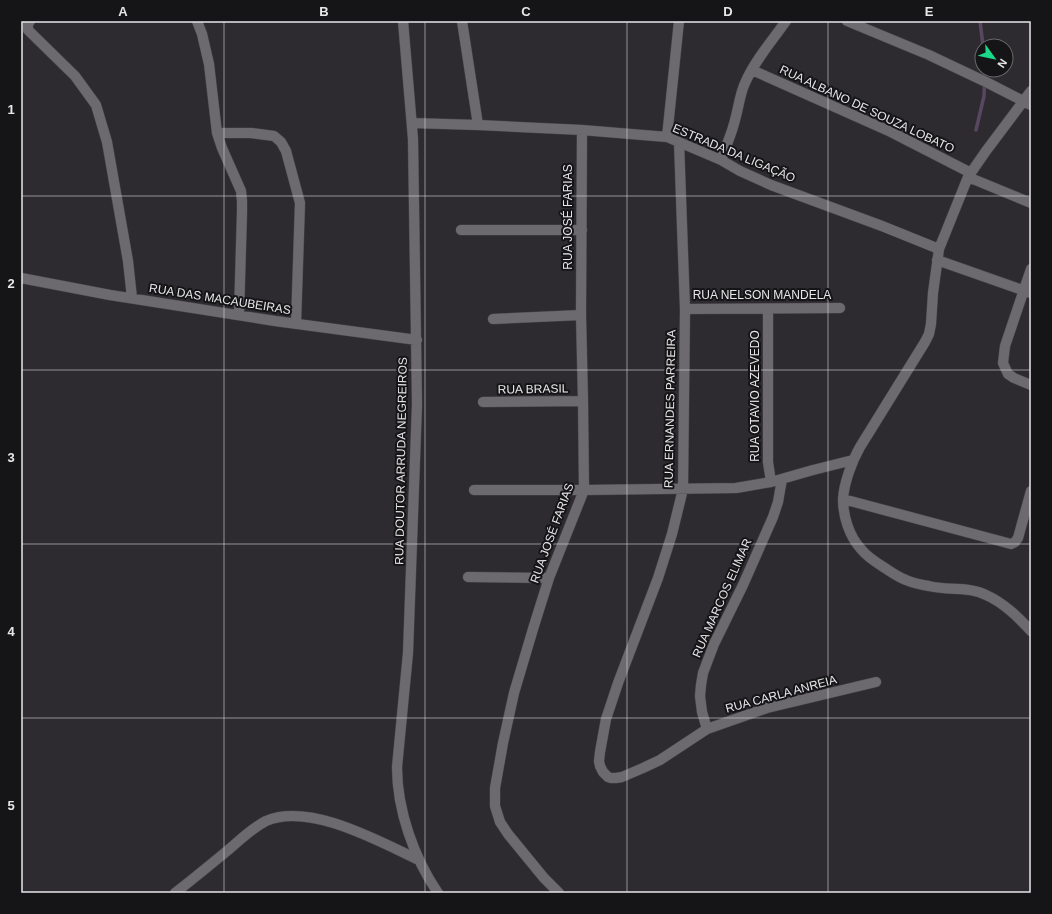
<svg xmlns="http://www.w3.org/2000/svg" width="1052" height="914" font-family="Helvetica,sans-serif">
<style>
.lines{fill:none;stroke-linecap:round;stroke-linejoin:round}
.stream{stroke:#584763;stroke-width:3.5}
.minor-casing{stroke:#48464a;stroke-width:11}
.minor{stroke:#6c696f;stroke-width:10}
.grid{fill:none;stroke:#e7e6e9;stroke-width:1;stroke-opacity:0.55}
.labels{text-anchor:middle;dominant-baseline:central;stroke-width:4;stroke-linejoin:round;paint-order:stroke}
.street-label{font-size:12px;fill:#e7e6e9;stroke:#151416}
.neatline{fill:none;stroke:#e7e6e9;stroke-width:1.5}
.grid-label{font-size:13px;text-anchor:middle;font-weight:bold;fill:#e7e6e9}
</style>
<rect width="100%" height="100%" fill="#2e2b30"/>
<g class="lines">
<path class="stream" d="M980,21L983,46
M976,130L984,96L985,70"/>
<defs>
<path id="minor" d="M30,21L28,24V30L75,76L96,105L107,142L128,261L132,298
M197,21L202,34L209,64L217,133L222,148L241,191L242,201V212L239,315
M403,21L413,139L417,404L408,653L397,767C397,810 414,858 438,893
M462,21L478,125
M847,21L929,55L986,82L1031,105
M752,70L891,132L971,173
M1031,91L986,151L968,177L939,249L933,293L931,324L929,334L925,342L860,447C852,461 844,483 843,499C843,516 849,536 861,549C867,557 877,563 885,568C891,572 898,577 906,580C913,583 922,585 929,586C948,591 969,586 986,595C1004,603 1018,617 1031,631
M412,123L478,125L582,130L667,137L721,160L740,171L771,185L882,226L939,249
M217,133H251L274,136L281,142L286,151L300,203L296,324
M667,137L679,21
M679,142L685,309L683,489L672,534L658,578L618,683L606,719L600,752L599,761L600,766L603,772L608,777L611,778H616L622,777L643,768L660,760L707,729L767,708L876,682
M721,160C726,146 733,131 736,116C739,105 740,94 745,83C755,60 772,41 786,21
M968,177L1031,203
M461,230H582
M937,260L1031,293
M1031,269L1005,346L1003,363L1008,374L1014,378L1031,385
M21,278L110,295L275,321L417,340
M685,309L840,308
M768,309V462L771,482
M493,319L581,315
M483,402L583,401
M474,490H584L736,488L771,482L813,470L853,460
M843,499L1011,544L1015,542L1018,538L1031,491
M468,577L549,578
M707,729L702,712L700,696L701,685L703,673L714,644L743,585L773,517L778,502L782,479
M175,893C193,879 210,865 227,851C239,841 252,828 266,821C310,802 380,842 419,860
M559,893L544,878L508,834L500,822L495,806V788L503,743L514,693L533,629L549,578L584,490L583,401L581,315L582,130"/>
</defs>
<use href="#minor" class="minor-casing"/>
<use href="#minor" class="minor"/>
</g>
<path class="grid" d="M224,21V893M425,21V893M627,21V893M828,21V893M21,196H1031M21,370H1031M21,544H1031M21,718H1031"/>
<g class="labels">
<g class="street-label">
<text transform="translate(867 109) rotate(25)">RUA ALBANO DE SOUZA LOBATO</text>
<text transform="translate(734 153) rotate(23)">ESTRADA DA LIGAÇÃO</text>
<text transform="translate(568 217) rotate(-90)">RUA JOSÉ FARIAS</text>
<text x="762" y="295">RUA NELSON MANDELA</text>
<text transform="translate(220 299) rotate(9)">RUA DAS MACAUBEIRAS</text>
<text transform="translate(533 389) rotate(-1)">RUA BRASIL</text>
<text transform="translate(755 396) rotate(-90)">RUA OTAVIO AZEVEDO</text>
<text transform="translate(670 409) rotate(-89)">RUA ERNANDES PARREIRA</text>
<text transform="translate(401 461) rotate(-89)">RUA DOUTOR ARRUDA NEGREIROS</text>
<text transform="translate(552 533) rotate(-70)">RUA JOSÉ FARIAS</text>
<text transform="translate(722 598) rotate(-66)">RUA MARCOS ELIMAR</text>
<text transform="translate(781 694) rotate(-15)">RUA CARLA ANREIA</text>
</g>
</g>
<rect width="1052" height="914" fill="none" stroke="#151416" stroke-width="44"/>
<g transform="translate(994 58) rotate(123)"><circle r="19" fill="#151416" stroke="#69686a"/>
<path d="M0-3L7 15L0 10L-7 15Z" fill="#1ad988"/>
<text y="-6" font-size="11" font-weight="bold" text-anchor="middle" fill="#e7e6e9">N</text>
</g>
<rect x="22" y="22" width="1008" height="870" class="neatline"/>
<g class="grid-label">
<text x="123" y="16">A</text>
<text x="324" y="16">B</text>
<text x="526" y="16">C</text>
<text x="728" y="16">D</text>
<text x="929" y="16">E</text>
<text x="11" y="114">1</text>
<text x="11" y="288">2</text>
<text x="11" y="462">3</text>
<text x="11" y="636">4</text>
<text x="11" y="810">5</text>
</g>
</svg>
